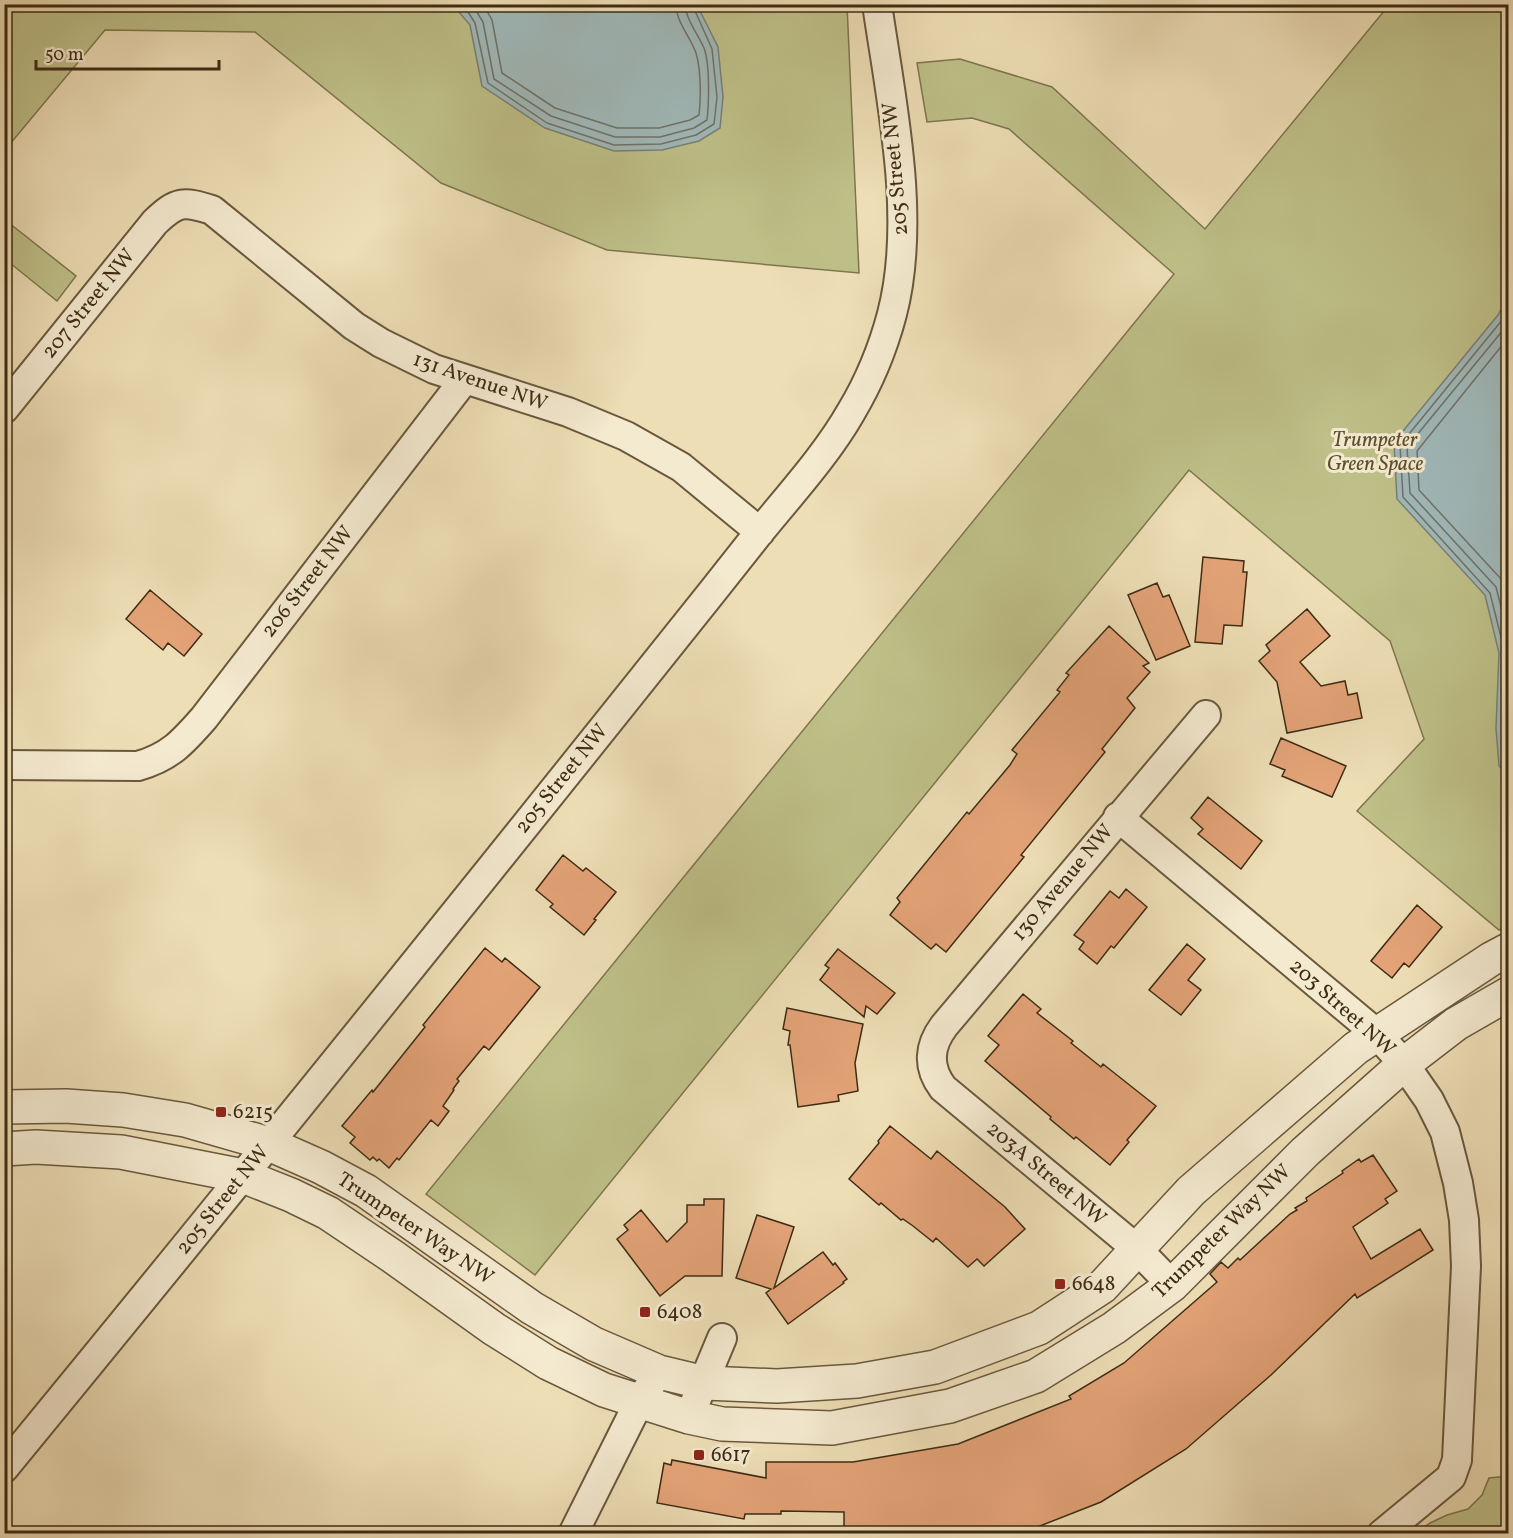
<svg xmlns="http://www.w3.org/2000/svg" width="1513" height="1538" font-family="Vollkorn,serif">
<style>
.green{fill:#bfc089;stroke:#7e764f;stroke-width:1.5}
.water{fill:#a0b9ba;stroke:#798078;stroke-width:1.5}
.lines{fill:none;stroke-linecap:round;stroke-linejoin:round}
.shore{stroke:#6f7268;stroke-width:1.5}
.building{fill:#e3a377;stroke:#3e2b15;stroke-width:1.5}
.minor-casing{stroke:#6a583d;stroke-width:32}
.tertiary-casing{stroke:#6a583d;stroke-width:36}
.minor{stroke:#f4ead0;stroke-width:28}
.tertiary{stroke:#f4ead0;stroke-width:33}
.poi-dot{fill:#8f2418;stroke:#f4ead0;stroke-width:2}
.labels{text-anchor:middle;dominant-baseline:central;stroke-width:6;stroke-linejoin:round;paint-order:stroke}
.street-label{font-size:21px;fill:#3e2b15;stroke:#f4ead0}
.park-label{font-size:21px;font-style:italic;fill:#5e5032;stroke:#f4ead0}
.poi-label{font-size:21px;fill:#3e2b15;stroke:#f4ead0;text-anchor:start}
</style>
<rect width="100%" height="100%" fill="#eedeb6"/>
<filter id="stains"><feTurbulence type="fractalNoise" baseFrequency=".00333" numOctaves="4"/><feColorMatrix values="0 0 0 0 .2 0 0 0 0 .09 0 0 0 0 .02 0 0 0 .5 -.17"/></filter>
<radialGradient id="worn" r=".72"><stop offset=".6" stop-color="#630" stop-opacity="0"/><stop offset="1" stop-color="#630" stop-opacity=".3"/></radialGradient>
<path class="green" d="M5,5H847L859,273L607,250L441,183L255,32L105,30L5,150Z
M1389,5H1508V926L1499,930L1357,811L1424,739L1390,641L1189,470L535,1275L426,1194L1174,274L1009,129L972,118L927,122L917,63L960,59L1052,87L1205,229Z
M4,219L76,276L57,301L5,259Z
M1508,1476V1533H1416L1430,1523L1447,1515L1468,1509L1482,1495L1489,1478Z"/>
<path class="water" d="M453,5H697L718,47L723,97L720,128L699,141L662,150L614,151L545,128L482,86L470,25Z
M1508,297V777L1499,766L1496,728L1499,653L1485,595L1397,499L1394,442L1498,315Z"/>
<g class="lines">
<path class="shore" d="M463,4L475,23L488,83L547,123L614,145L661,144L696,135L714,124L717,97L712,49L692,4
M472,4L483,22L494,79L551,116L615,137H660L694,128L707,120C709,103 710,64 704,48C698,34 686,20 685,4
M483,4L492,20L502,73L555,108L617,128H659L690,120L699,115C701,98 701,69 696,53C690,36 676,22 676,4
M1508,309L1503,319L1400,445L1403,497L1490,593L1505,653L1502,728L1504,762L1508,768
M1508,324L1407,447L1410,493L1496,587L1508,635
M1508,338L1417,451L1419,490L1502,580L1508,597"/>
</g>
<path class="building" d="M1203,557L1244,561L1243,572H1247L1242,626L1224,625L1222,644L1195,642Z
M1157,583L1163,597L1169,595L1190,646L1156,660L1128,595Z
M150,590L202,634L184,656L168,643L163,650L126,619Z
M1307,609L1330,636L1300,662L1321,686L1345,681L1348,695L1357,693L1362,718L1287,733L1277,682L1259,661L1270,651L1266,645Z
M1109,626L1149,663L1143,666L1150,672L1127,698L1135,708L1102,749L1105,752L1021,855L1024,857L946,952L936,944L931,949L890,915L900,902L897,898L967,812L969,814L1010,765L1017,754L1012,750L1060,692L1057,690L1069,675L1066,673Z
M1281,738L1346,766L1332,797L1282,776L1285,770L1270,764Z
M1208,797L1262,841L1241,869L1198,834L1203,829L1191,818Z
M563,855L583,871L586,868L616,892L594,919L596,920L584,935L550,907L553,904L536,890Z
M1126,889L1147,907L1114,948L1111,946L1097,964L1079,949L1084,942L1074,935L1110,891L1119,898Z
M1417,905L1442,927L1409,967L1404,963L1392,978L1371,961Z
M1187,944L1205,959L1188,980L1201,990L1181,1015L1149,990Z
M485,948L502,962L505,958L540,987L489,1050L484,1046L457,1079L459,1081L453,1089L454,1090L443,1106L449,1111L438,1126L431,1120L399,1160L397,1158L389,1168L379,1159L377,1161L373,1157L370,1160L350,1143L355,1137L342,1126L372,1090L373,1092L425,1027L423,1025Z
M838,949L895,993L877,1014L866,1006L864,1017L820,980L829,968L825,965Z
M1023,994L1041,1009L1037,1013L1073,1041L1071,1043L1101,1067L1103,1064L1156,1106L1127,1140L1129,1142L1110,1165L1076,1137L1074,1139L1050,1119L1051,1117L985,1061L999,1045L988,1036Z
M787,1008L863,1024L855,1063L858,1091L838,1095L839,1101L798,1107L790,1045H788L790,1031L783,1029Z
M890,1126L931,1159L937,1151L1005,1207L1025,1229L984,1266L977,1259L968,1267L936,1238L933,1242L913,1226L903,1219L901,1220L881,1203L879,1205L849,1179L879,1143L878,1141Z
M1373,1155L1397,1191L1385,1199L1388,1203L1353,1227L1371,1259L1420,1229L1433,1250L1357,1298L1355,1294L1271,1375L1186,1449L1101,1502L1022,1533H844V1512L781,1511V1514H745L744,1519L657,1503L664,1463L671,1465L672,1460L766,1478V1462H853L958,1444L1071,1399L1069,1396L1124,1363L1217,1282L1210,1274L1221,1262L1228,1268L1238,1258L1240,1260L1290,1214L1297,1210L1295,1208L1307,1201L1306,1198L1343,1173L1342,1171L1359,1159L1361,1162Z
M704,1199H724L722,1276H685L660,1296L617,1239L628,1230L624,1225L641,1210L667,1242L687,1222V1205H704Z
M757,1215L794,1227L774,1288L823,1252L833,1265L835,1263L847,1279L843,1282L844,1283L788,1324L766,1293L771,1289L736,1278Z"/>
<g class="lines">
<defs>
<path id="minor" d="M4,409L155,222C177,201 183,201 212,210L354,326L381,343L434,369L568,412L626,436L681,467L760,532
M4,765L138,766C170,757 183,742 204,718L464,380
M1118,817L1376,1033L1404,1064L1429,1100L1445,1132L1458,1183L1464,1220L1466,1266L1457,1460L1451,1477L1382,1534
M1172,1285L1137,1249L943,1088C927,1067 929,1046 944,1026L1206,715
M689,1417L722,1338
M4,1468C212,1215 417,961 621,706C665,651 710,595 754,539C786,499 826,456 851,412C869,382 883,348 892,314C917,218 891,101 877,4
M573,1534L639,1402L651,1384"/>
<path id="tertiary" d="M4,1107L66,1106L123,1110L185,1120L269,1144L321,1167L366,1191L532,1308L594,1344L659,1372L705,1383L777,1386L857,1381L935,1367L1039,1328L1102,1287L1191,1191L1356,1048L1491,959L1508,950
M4,1149L36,1147L121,1152L243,1176L291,1195L328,1213L392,1256L494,1329L548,1363L604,1390L689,1417L722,1424L832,1428L950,1406L1036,1376L1114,1328L1172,1285L1305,1152L1404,1064L1456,1024L1508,994"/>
</defs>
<use href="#minor" class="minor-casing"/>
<use href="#tertiary" class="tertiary-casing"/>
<use href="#minor" class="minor"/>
<use href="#tertiary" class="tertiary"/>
</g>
<g class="poi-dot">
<rect x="215" y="1106" width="12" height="12" rx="3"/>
<rect x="1054" y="1278" width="12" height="12" rx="3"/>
<rect x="639" y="1306" width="12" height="12" rx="3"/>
<rect x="693" y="1449" width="12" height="12" rx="3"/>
</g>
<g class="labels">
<g class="street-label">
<text transform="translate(896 169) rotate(-95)">205 Street NW</text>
<text transform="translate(89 304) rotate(-51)">207 Street NW</text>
<text transform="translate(480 382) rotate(19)">131 Avenue NW</text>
<text transform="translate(308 582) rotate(-52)">206 Street NW</text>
<text transform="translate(562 779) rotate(-51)">205 Street NW</text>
<text transform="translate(1063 883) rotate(-50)">130 Avenue NW</text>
<text transform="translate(1342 1008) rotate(42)">203 Street NW</text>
<text transform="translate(1046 1174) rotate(40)">203A Street NW</text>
<text transform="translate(223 1200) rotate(-51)">205 Street NW</text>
<text transform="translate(415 1229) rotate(34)">Trumpeter Way NW</text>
<text transform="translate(1222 1232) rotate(-44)">Trumpeter Way NW</text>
</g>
<g class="park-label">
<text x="1375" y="440">Trumpeter<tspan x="1375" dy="24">Green Space</tspan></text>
</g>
<g class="poi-label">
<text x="233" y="1112">6215</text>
<text x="1072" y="1284">6648</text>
<text x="657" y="1312">6408</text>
<text x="711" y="1455">6617</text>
</g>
</g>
<rect width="1513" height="1538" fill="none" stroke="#eedeb6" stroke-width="24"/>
<rect x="6" y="6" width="1501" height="1526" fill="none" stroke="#3e2b15" stroke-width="3"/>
<rect x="12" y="12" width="1489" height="1514" fill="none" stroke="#3e2b15" stroke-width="1.5"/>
<path d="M36 60v9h183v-9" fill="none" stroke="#3e2b15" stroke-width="3"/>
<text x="45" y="60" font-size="18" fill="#3e2b15" stroke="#f4ead0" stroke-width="4.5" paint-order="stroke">50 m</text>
<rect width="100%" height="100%" filter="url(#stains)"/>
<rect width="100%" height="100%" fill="url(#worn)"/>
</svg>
